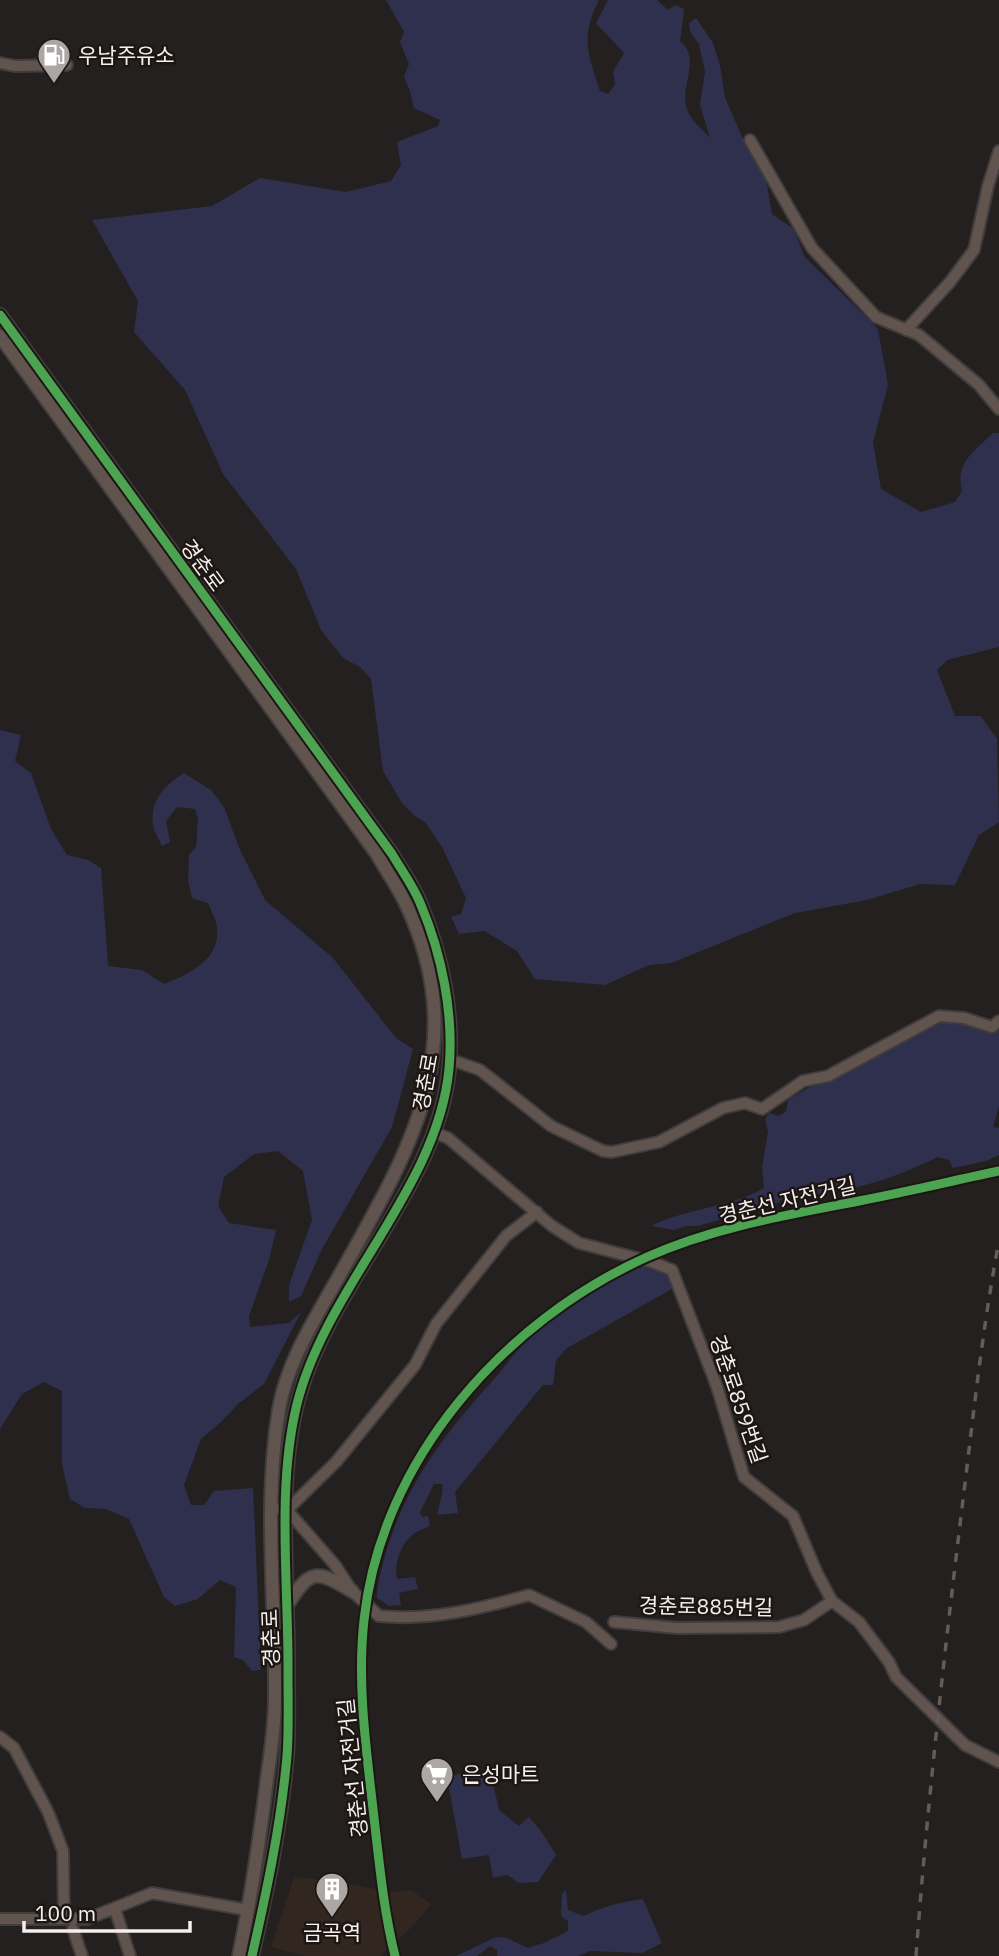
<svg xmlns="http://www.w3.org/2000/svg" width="999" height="1956" font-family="'IBM Plex Sans','Noto Sans KR',sans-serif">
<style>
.built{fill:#322620}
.green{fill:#2f304d}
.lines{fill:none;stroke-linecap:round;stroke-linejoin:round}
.minor-casing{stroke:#403e3d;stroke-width:14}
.tertiary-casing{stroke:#403e3d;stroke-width:16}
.minor{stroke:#61544f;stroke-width:10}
.tertiary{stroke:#61544f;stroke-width:12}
.rail{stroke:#635c57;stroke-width:3.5;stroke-dasharray:9 9;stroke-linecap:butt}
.cycleway-casing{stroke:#1d1613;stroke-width:13}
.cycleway{stroke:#4ca352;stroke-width:9}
.labels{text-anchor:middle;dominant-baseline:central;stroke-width:5;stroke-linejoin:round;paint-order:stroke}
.poi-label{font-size:21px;fill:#f5f0ed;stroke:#1d1613;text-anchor:start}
.street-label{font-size:21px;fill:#f5f0ed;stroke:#1d1613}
</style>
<rect width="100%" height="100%" fill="#24201f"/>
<path class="built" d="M294,1877L335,1881L390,1892L411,1890L431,1904L414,1925L380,1956H305L271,1947Z"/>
<path class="green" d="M386,0H599C580,37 588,54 600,91L608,94L615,85L613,72L624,53L596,23L608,0H657L668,10L676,5L684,9L680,41C701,59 681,83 686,106C688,118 702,129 710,138L700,105L705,72L699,44L690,32L689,23L696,18L713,43L720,65L725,97L742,137L765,173L772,214L794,229L804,256L878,329L888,385L873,442L881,489L921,512L955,502L962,491C955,462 974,452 993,433H999V647L947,660L937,670L955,716H981L997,739L999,822L979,835L955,885L920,884L867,900L795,913L671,963L649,965L605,985L535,979L517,951L485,931L459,934L451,917L461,914L466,898L442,847L425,822L415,816L402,803L383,771L371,679L360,667L343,658L321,630L296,569L223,474L185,390L134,332L138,301L92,220L212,206L260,178L346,192L391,181L401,165L397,142L438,126L440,120L414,108L410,91L404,77L409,64L400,42L404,32Z
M0,730L21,735L15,761L31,773L51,829L67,855L88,860L101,868L108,966L142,970L164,984C188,975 220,960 217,929C217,921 211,911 208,903L192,898L188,880L189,855L196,847L198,820L195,809L177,807L166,821L170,842L162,846C159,839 153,831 153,824C150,800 165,785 184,773L211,790L224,807L240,850L265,900L333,958L396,1038L413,1049L392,1127L322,1249L301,1296L289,1302V1285L312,1220L303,1171L278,1151L254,1154L224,1177L218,1206L229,1223L276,1230L269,1260L249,1316L250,1327L289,1323L301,1312L264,1384L238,1404L222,1421L201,1439L184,1485L191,1505H204L214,1491L253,1488L261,1670L252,1671L243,1660L234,1657L236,1587L220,1580L198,1599L175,1606L164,1597L129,1519L106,1509L85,1508L70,1499L62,1464V1391L44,1382L22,1394L0,1429Z
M954,1019L999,1029V1107L993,1127L999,1128V1155L986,1161L953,1168L949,1160L938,1157C902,1175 859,1190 818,1194C802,1195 790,1190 778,1203L698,1226H685L674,1230L651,1226C687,1208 729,1208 764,1188L762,1168L768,1132L765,1119L769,1113L778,1116L786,1112L788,1100L811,1086L832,1080L907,1038L937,1023Z
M646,1263L667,1273L672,1289L567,1348L556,1360L553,1385H543L455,1492L458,1513L438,1515C438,1503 444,1496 442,1484H434L420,1512L422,1517L428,1516L430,1526C424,1529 414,1532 410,1537C400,1546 394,1566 397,1579L415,1577L418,1589L399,1593L401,1605L389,1606L377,1598C377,1582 382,1568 386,1552C407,1482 447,1431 495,1378C505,1366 515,1352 526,1342C556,1314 608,1280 646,1263Z
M474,1770C494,1775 495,1792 499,1810L519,1826L529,1817L541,1831L556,1855L538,1882L519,1883L507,1875L493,1878L489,1855L462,1859L447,1777Z
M566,1890L568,1910L584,1916C603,1906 622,1902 643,1899L662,1943L642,1953L590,1951L578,1956H497V1950L490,1946L477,1956H456L496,1937L507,1938L528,1948L544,1943L568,1931V1921L561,1916L562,1893Z"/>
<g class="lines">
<defs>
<path id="minor" d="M0,63L15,66L67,65
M750,140L812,248L876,317L919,335L979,385L999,409
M906,330L950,282L974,250L988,186L999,151
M449,1059L480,1070L551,1126L603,1151L612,1152L659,1142L723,1108L745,1103L762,1109L803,1081L828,1076L939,1016L964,1018L992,1027L999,1021
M433,1132L448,1138L552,1226L579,1243L652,1262L672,1270L717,1387L744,1477L793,1516L817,1573L832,1601L859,1622L889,1662L896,1677L965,1745L999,1762
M279,1509L287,1510L336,1462L415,1365L436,1324L506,1236L537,1212
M287,1510L335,1565L352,1591L379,1616C430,1621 479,1609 529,1595L586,1622L611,1644
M614,1622L677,1628L779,1627L804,1620L832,1601
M0,1737L14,1748L48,1812L63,1851L64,1918
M115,1909L130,1956
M0,1919H87L152,1893L248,1910
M73,1929L82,1956"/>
<path id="tertiary" d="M0,315L392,854C402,871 414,887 421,905C442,955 454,1014 449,1069C438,1188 326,1287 297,1404C276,1489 289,1588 288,1675C288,1702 289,1730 287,1756C281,1824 267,1890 252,1956
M0,336L377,854C386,870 398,887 406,904C474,1049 408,1153 338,1278C315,1319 287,1362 279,1409C263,1505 276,1602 275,1698C275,1725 271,1752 267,1779C260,1838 251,1897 239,1956
M286,1607C310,1569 315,1569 352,1591"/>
</defs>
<use href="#minor" class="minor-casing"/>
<use href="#tertiary" class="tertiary-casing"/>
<use href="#minor" class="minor"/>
<use href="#tertiary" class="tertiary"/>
<path class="rail" d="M916,1956C927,1807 944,1657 962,1508C973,1419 982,1330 999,1241"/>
<defs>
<path id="cycleway" d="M0,315L392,854C402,871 414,887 421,905C442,955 454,1014 449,1069C438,1188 326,1287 297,1404C276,1489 289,1588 288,1675C288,1702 289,1730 287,1756C281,1824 267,1890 252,1956
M395,1956C383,1908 379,1859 373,1809C366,1747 357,1683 364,1620C381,1460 504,1321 647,1257C714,1227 788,1215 859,1201C906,1192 952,1181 999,1171"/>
</defs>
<use href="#cycleway" class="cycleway-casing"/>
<use href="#cycleway" class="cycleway"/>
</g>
<defs>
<symbol id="fuel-pin" viewBox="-11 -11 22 30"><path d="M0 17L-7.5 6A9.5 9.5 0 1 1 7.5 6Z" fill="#aca7a5" stroke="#1d1613"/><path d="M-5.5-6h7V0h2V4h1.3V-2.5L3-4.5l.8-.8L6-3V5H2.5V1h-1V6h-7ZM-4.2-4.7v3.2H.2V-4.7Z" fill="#fff"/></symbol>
<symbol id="supermarket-pin" viewBox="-11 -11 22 30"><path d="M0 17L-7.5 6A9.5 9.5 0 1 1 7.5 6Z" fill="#aca7a5" stroke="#1d1613"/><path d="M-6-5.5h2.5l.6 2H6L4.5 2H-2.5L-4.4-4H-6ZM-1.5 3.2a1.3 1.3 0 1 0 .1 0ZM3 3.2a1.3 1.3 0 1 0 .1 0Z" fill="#fff"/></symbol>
<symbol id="building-pin" viewBox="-11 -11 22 30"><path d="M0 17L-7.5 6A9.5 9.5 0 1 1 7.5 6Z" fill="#aca7a5" stroke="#1d1613"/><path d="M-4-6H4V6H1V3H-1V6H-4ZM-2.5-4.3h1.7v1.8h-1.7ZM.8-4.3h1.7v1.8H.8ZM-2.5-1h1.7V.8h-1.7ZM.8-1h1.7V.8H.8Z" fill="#fff"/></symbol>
</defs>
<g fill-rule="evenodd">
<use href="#fuel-pin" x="35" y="36" width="38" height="52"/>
<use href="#supermarket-pin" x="418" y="1755" width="38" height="52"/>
<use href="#building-pin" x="313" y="1870" width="38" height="52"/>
</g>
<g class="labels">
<g class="poi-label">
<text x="78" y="55">우남주유소</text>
<text x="462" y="1774">은성마트</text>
<text x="332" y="1932" text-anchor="middle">금곡역</text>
</g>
<g class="street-label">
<text transform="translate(203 565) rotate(54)">경춘로</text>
<text transform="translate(425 1082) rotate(-80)">경춘로</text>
<text transform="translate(787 1200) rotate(-13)">경춘선 자전거길</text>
<text transform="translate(739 1399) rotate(71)">경춘로859번길</text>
<text transform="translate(706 1606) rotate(1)">경춘로885번길</text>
<text transform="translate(270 1638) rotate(-92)">경춘로</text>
<text transform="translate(352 1768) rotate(-96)">경춘선 자전거길</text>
</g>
</g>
<path d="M24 1921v10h166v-10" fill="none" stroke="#f5f0ed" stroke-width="3.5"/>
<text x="35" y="1921" font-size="21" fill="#f5f0ed" stroke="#1d1613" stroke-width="5" paint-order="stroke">100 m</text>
</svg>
